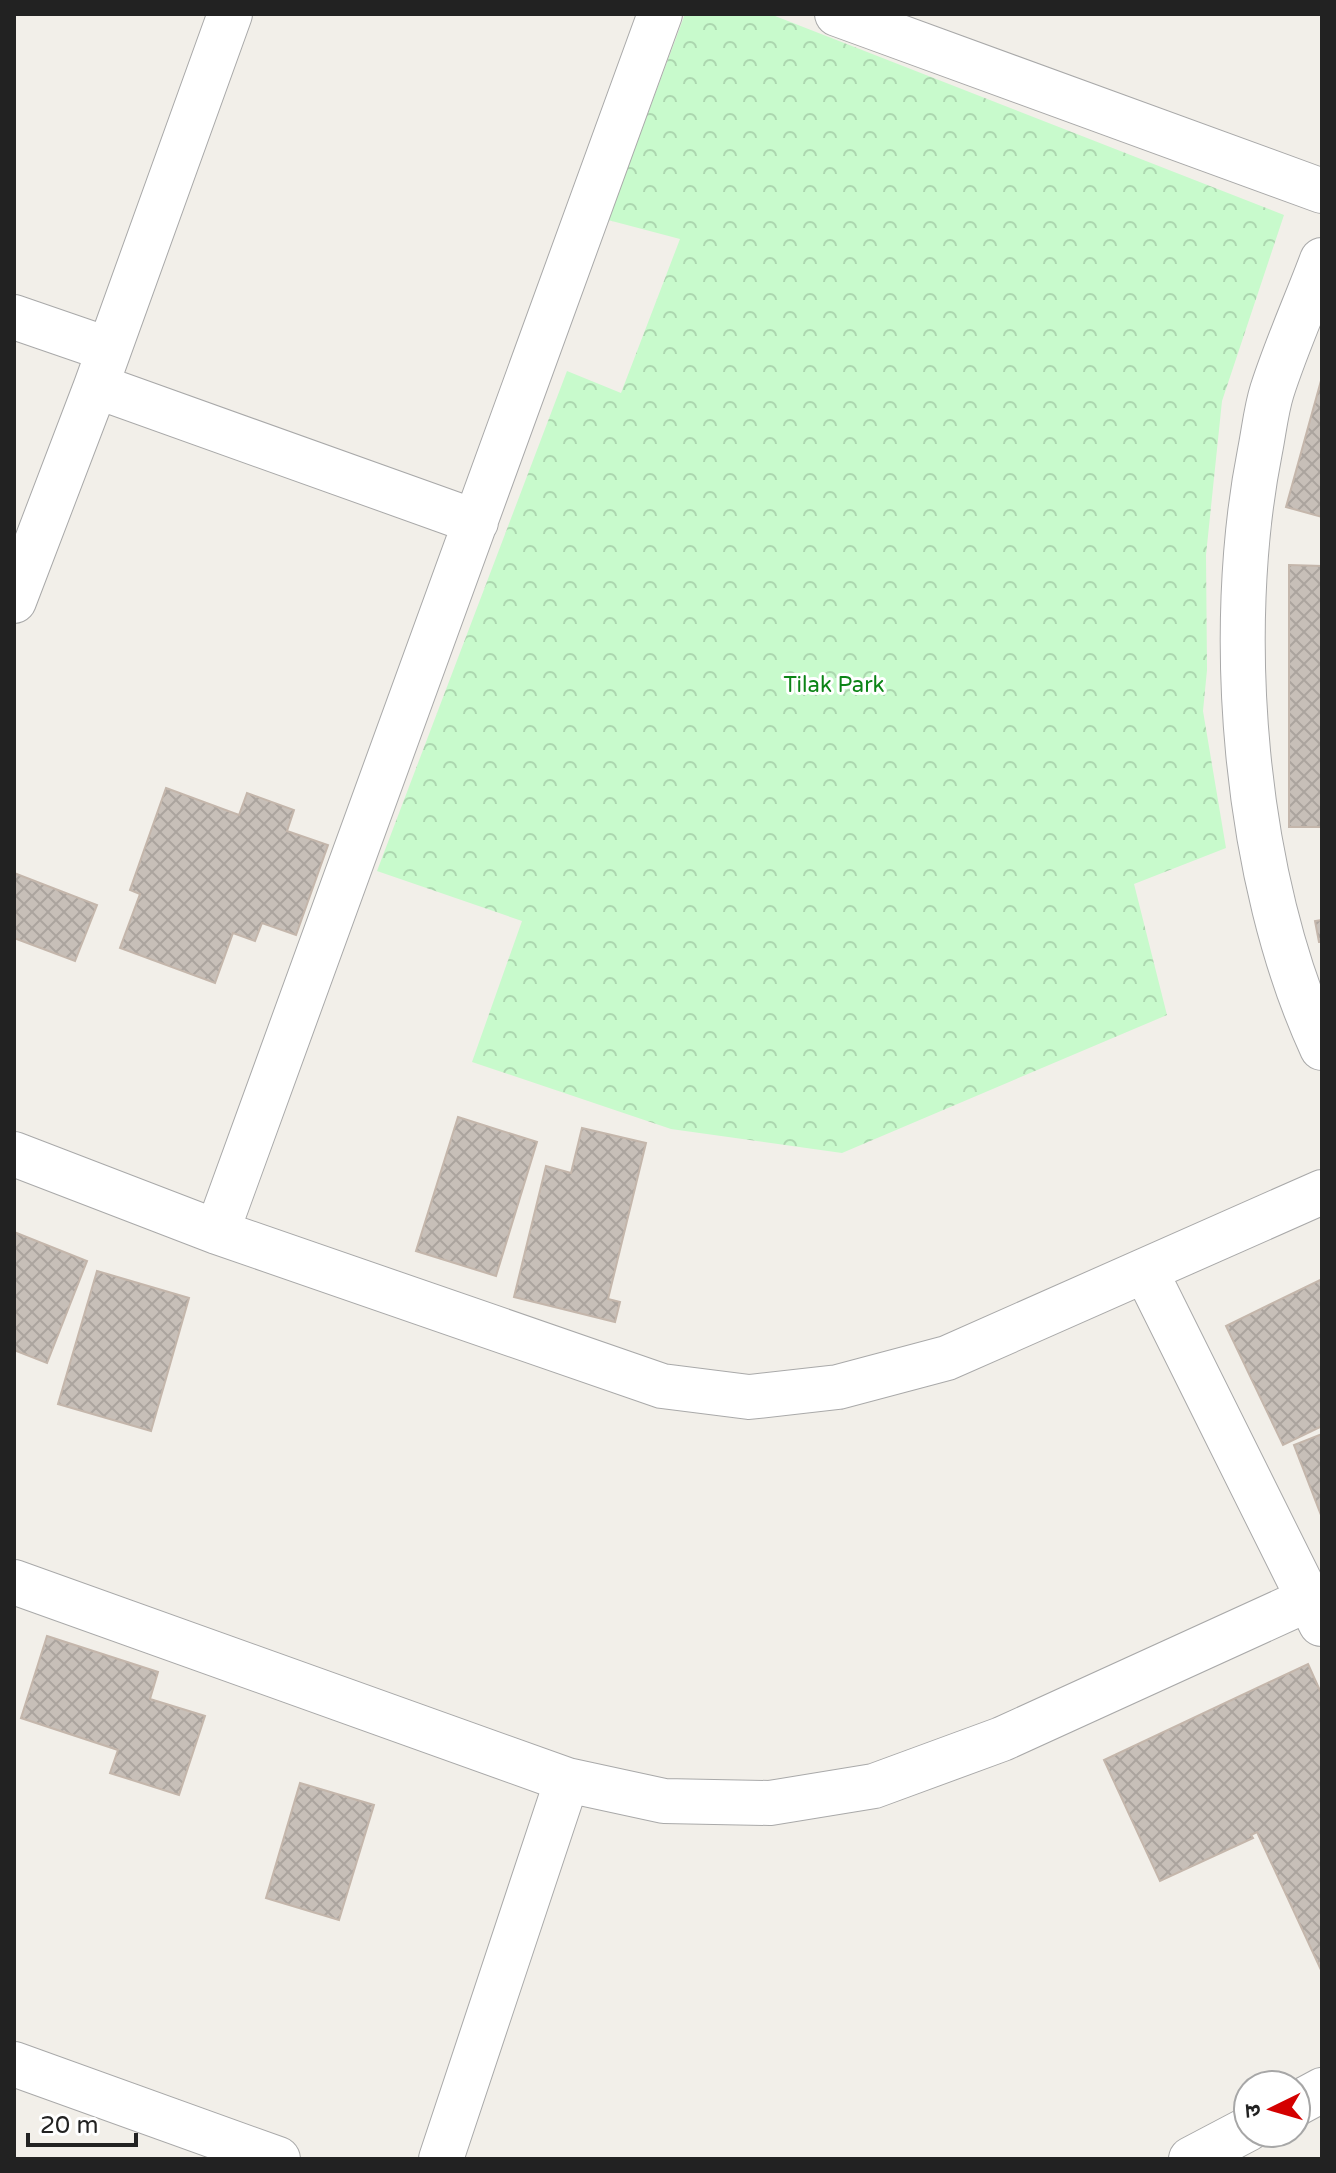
<svg xmlns="http://www.w3.org/2000/svg" width="1336" height="2173" font-family="'Varela Round','Noto Sans Devanagari',sans-serif">
<style>
.park{fill:url(#park-crowns)}
.building{fill:url(#building-cross-hatch);stroke:#c4b6ab;stroke-width:2}
.lines{fill:none;stroke-linecap:round;stroke-linejoin:round}
.minor-casing{stroke:#a9a9a9;stroke-width:46}
.minor{stroke:#fff;stroke-width:44}
.labels{text-anchor:middle;dominant-baseline:central;stroke-width:6;stroke-linejoin:round;paint-order:stroke}
.park-label{font-size:22px;fill:#0c8416;stroke:#fff}
</style>
<defs>
<pattern id="park-crowns" width="20" height="18" patternUnits="userSpaceOnUse" patternTransform="scale(2)"><rect width="20" height="18" fill="#c8facc"/><path d="M2 6a3 3 0 1 1 6 0M12 15a3 3 0 1 1 6 0" fill="none" stroke="#acd6af"/></pattern>
<pattern id="building-cross-hatch" width="8" height="8" patternUnits="userSpaceOnUse" patternTransform="scale(2)"><rect width="8" height="8" fill="#c7bfb8"/><path d="M0 0l8 8M0 8l8-8" fill="none" stroke="#aba49e"/></pattern>
</defs>
<rect width="100%" height="100%" fill="#f2efe9"/>
<path class="park" d="M685,14H770L1284,215L1222,401L1206,555L1207,670L1203,711L1226,848L1134,884L1167,1015L842,1153L671,1129L472,1062L522,921L377,871L567,371L621,393L680,239L608,220Z"/>
<path class="building" d="M1322,377V517L1286,507Z
M1289,565L1322,566V827H1289Z
M166,788L239,815L247,793L294,810L287,831L328,845L296,935L262,923L255,941L233,933L215,983L120,948L140,894L130,890Z
M14,873L97,905L75,961L14,938Z
M1322,920V942H1319L1315,921Z
M458,1117L537,1142L496,1276L416,1251Z
M582,1128L646,1143L608,1299L620,1302L615,1322L514,1297L546,1166L571,1173Z
M14,1232L87,1261L47,1363L14,1350Z
M97,1271L189,1298L151,1431L58,1404Z
M1322,1279V1426L1283,1445L1226,1326Z
M1322,1434V1515H1321L1294,1445Z
M47,1636L158,1672L150,1699L205,1716L179,1795L110,1773L118,1750L21,1718Z
M1308,1664L1322,1695V1972L1257,1832L1251,1835L1253,1838L1160,1881L1104,1760Z
M300,1783L374,1805L339,1920L266,1898Z"/>
<g class="lines">
<defs>
<path id="minor" d="M837,14L1322,191
M1322,260C1306,303 1286,347 1272,391C1266,410 1264,431 1260,451C1224,632 1244,879 1322,1048
M14,317L107,349
M96,386L476,522
M14,601L96,386L230,14
M14,1154L217,1232L662,1386L749,1397L838,1387L947,1358L1322,1192
M217,1232L660,14
M1146,1272L1321,1624
M14,1582L567,1780L664,1801L770,1803L874,1786L1002,1739L1309,1599
M14,2064L278,2159
M1296,2104L1322,2090
M441,2159L567,1780
M1191,2159L1248,2129"/>
</defs>
<use href="#minor" class="minor-casing"/>
<use href="#minor" class="minor"/>
</g>
<g class="labels">
<g class="park-label">
<text x="834" y="685">Tilak Park</text>
</g>
</g>
<rect width="1336" height="2173" fill="none" stroke="#222222" stroke-width="32"/>
<g transform="translate(1272 2109) rotate(265)"><circle r="38" fill="#ffffff" stroke="#a7a7a7" stroke-width="2"/>
<path d="M0-6L14 30L0 20L-14 30Z" fill="#d40000"/>
<text y="-12" font-size="22" font-weight="bold" text-anchor="middle" fill="#222222">उ</text>
</g>
<path d="M28 2133v12h108v-12" fill="none" stroke="#222222" stroke-width="4"/>
<text x="40" y="2133" font-size="24" fill="#222222" stroke="#ffffff" stroke-width="6" paint-order="stroke">20 m</text>
</svg>
